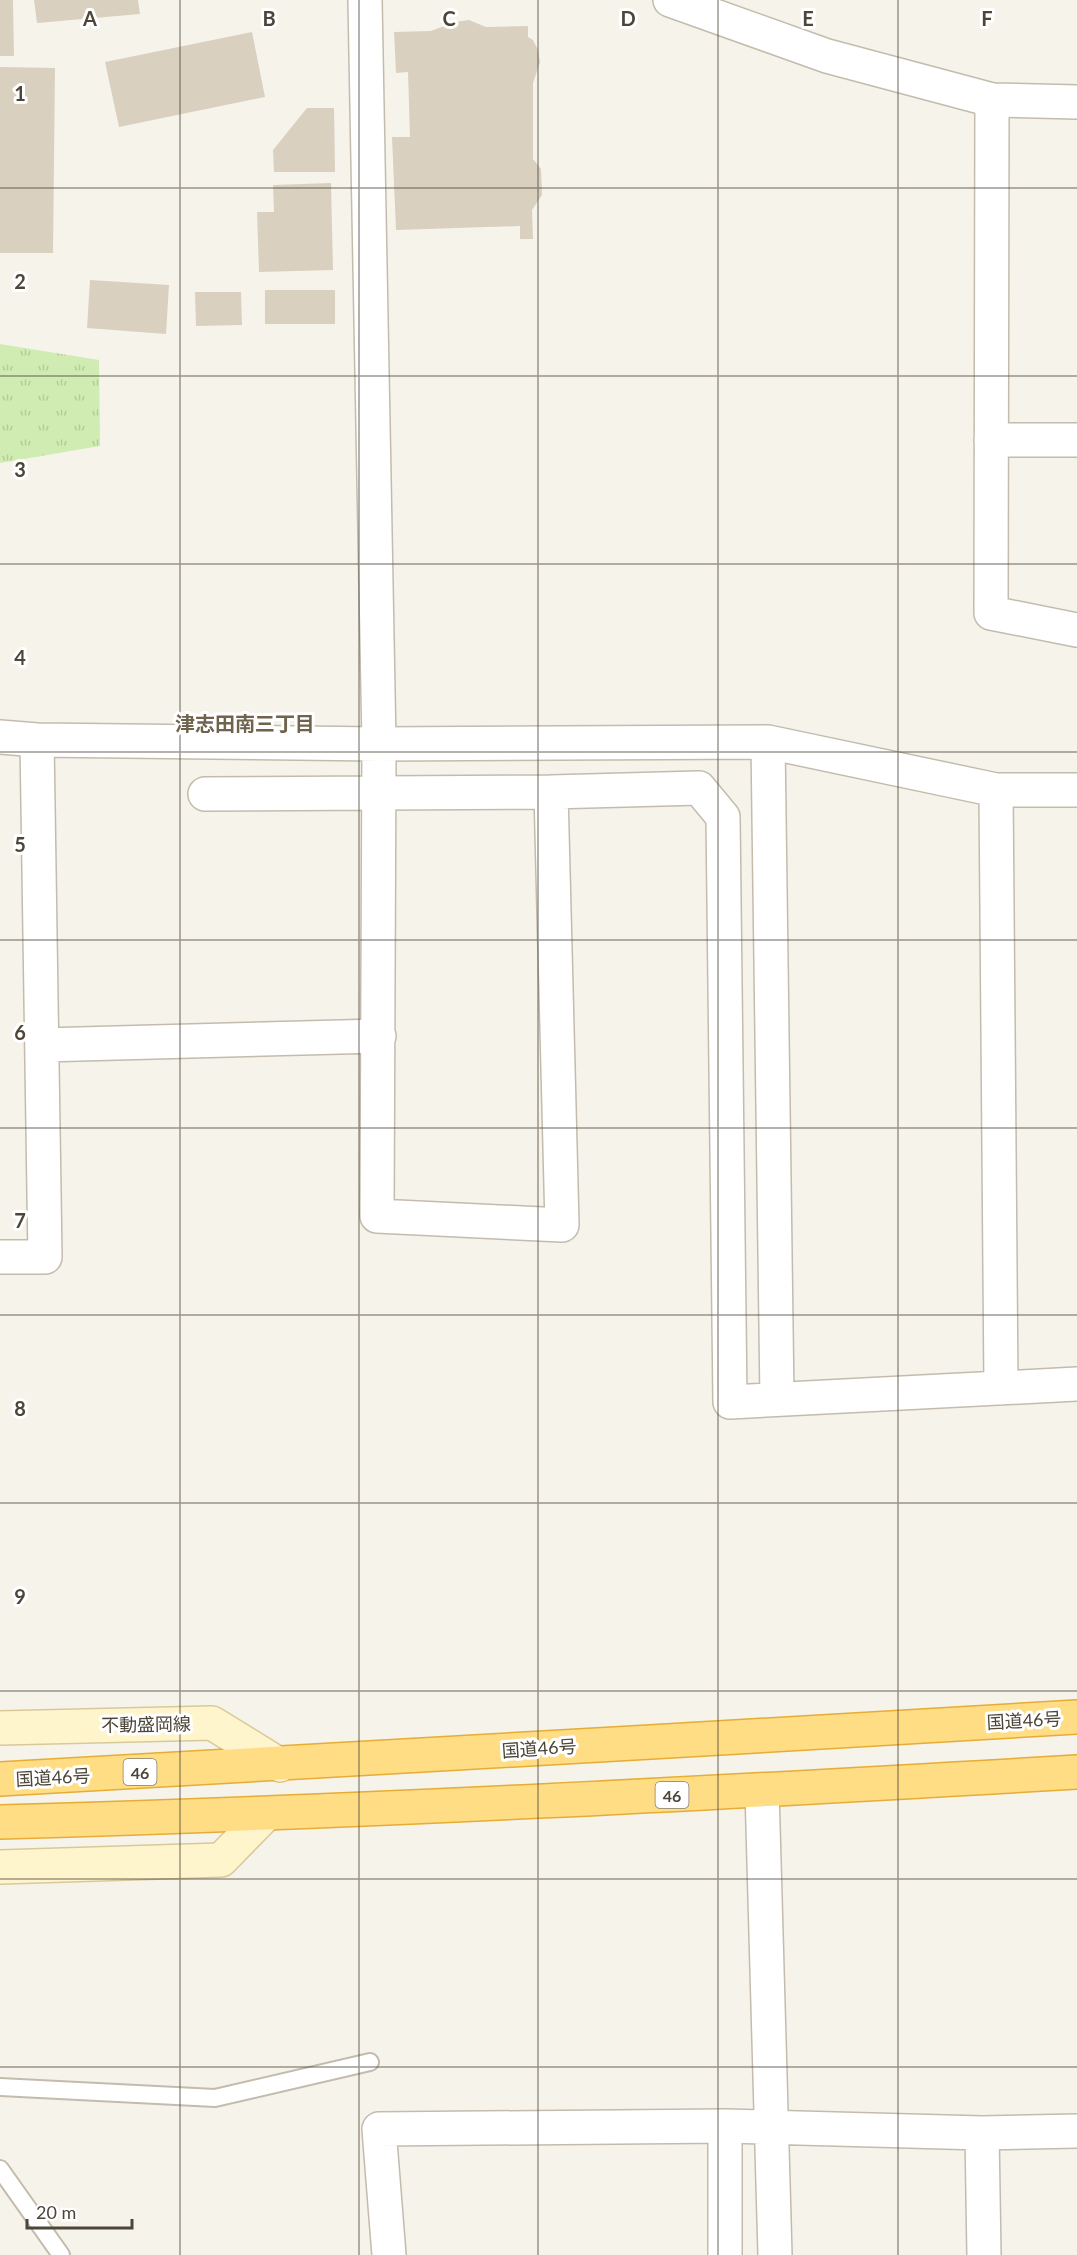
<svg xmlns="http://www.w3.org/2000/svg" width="1077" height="2255" font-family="Lato,'Noto Sans JP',sans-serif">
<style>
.grass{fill:url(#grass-tufts)}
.building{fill:#d9d0c0}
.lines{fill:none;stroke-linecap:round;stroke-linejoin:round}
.service-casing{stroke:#c3bcad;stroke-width:20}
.minor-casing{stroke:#c3bcad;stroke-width:36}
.tertiary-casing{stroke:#c3bcad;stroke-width:36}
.secondary-casing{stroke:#d9c999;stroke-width:36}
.trunk-casing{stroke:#e7ac34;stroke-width:36}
.service{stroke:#fff;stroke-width:16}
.minor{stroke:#fff;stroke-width:33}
.tertiary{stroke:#fff;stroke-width:33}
.secondary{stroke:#fff5cd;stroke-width:33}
.trunk{stroke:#ffdd85;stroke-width:33}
.grid{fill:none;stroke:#4c4538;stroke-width:1.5;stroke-opacity:0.55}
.labels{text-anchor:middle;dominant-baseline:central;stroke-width:6;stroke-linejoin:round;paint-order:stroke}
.shield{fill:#fff;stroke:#827d74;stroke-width:1.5}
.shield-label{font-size:16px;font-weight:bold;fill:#4c4538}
.street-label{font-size:18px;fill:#4c4538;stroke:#fff}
.neighbourhood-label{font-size:20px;font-weight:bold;fill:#6f634e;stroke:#fff}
.grid-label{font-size:20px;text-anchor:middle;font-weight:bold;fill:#4c4538;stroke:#fff;stroke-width:6;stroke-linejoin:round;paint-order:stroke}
</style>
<defs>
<pattern id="grass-tufts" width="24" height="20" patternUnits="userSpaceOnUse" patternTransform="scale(1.5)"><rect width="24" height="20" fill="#d0ecb2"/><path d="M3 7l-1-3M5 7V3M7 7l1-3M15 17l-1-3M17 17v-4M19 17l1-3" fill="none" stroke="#b4cc9a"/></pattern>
</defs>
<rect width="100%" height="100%" fill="#f6f3eb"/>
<path class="grass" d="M0,344L99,360L100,446L0,463Z"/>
<path class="building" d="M0,0H13L14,56H0Z
M34,0H138L140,14L37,23Z
M469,20L486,27L528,26V37L533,40L538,50L540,62L533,83V159L541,169L542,195L532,210L533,239H520V226L396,230L392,137H410L408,72L396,73L394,32L431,31L455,22Z
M252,32L265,97L119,127L105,62Z
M0,67L55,68L53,253H0Z
M307,108H334L335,172H274L273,150Z
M331,183L333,270L259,272L257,212H274L273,185Z
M90,280L169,285L166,334L87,328Z
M265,290H335V324H265Z
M195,292H241L242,325L196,326Z"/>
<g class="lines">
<defs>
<path id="service" d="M0,2087L215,2098L370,2062
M0,2169L61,2255"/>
<path id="minor" d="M365,0L379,744L377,1216L562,1225L551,792
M992,100L991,613L1077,630
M991,440H1077
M0,737L37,740L379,744L768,742L996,790H1077
M768,742L777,1399
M996,790L1001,1388
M205,794L551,792L699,788L723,817L730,1402L1077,1384
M42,1045L379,1036
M0,1257H45L37,740
M762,1790L775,2255
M725,2126V2255
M982,2133L984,2255
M389,2255L379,2129L725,2126L982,2133L1077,2131"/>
<path id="tertiary" d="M670,0L827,56L992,100L1077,102"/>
<path id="secondary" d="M0,1728L212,1723L280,1765
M0,1867L221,1860L266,1814"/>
<path id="trunk" d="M0,1779C359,1761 718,1737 1077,1717
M0,1822C359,1812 718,1793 1077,1772"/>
</defs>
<use href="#service" class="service-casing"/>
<use href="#minor" class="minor-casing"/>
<use href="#tertiary" class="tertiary-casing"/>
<use href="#secondary" class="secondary-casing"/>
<use href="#trunk" class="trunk-casing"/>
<use href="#service" class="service"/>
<use href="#minor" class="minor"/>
<use href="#tertiary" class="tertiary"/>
<use href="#secondary" class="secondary"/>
<use href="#trunk" class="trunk"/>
</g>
<path class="grid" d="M180,0V2255M359,0V2255M538,0V2255M718,0V2255M898,0V2255M0,188H1077M0,376H1077M0,564H1077M0,752H1077M0,940H1077M0,1128H1077M0,1315H1077M0,1503H1077M0,1691H1077M0,1879H1077M0,2067H1077"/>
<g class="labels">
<g class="shield">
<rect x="123.5" y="1759" width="33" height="26" rx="4.5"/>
<rect x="655.5" y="1782" width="33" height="26" rx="4.5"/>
</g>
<g class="shield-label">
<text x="140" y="1772">46</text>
<text x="672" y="1795">46</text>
</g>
<g class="street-label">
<text transform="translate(1024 1720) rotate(-3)">国道46号</text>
<text transform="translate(146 1724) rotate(-1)">不動盛岡線</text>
<text transform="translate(539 1748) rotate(-4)">国道46号</text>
<text transform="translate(53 1777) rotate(-3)">国道46号</text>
</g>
<g class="neighbourhood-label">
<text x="245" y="723">津志田南三丁目</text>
</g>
</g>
<g class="grid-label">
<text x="90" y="26">A</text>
<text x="269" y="26">B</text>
<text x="449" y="26">C</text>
<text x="628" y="26">D</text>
<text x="808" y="26">E</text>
<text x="987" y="26">F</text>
<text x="20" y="101">1</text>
<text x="20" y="289">2</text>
<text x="20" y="477">3</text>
<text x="20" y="665">4</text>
<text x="20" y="852">5</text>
<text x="20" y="1040">6</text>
<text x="20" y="1228">7</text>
<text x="20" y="1416">8</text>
<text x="20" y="1604">9</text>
</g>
<path d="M27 2219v9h105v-9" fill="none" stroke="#4c4538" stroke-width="3"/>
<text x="36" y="2219" font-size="18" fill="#4c4538" stroke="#ffffff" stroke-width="4.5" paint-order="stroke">20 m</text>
</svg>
